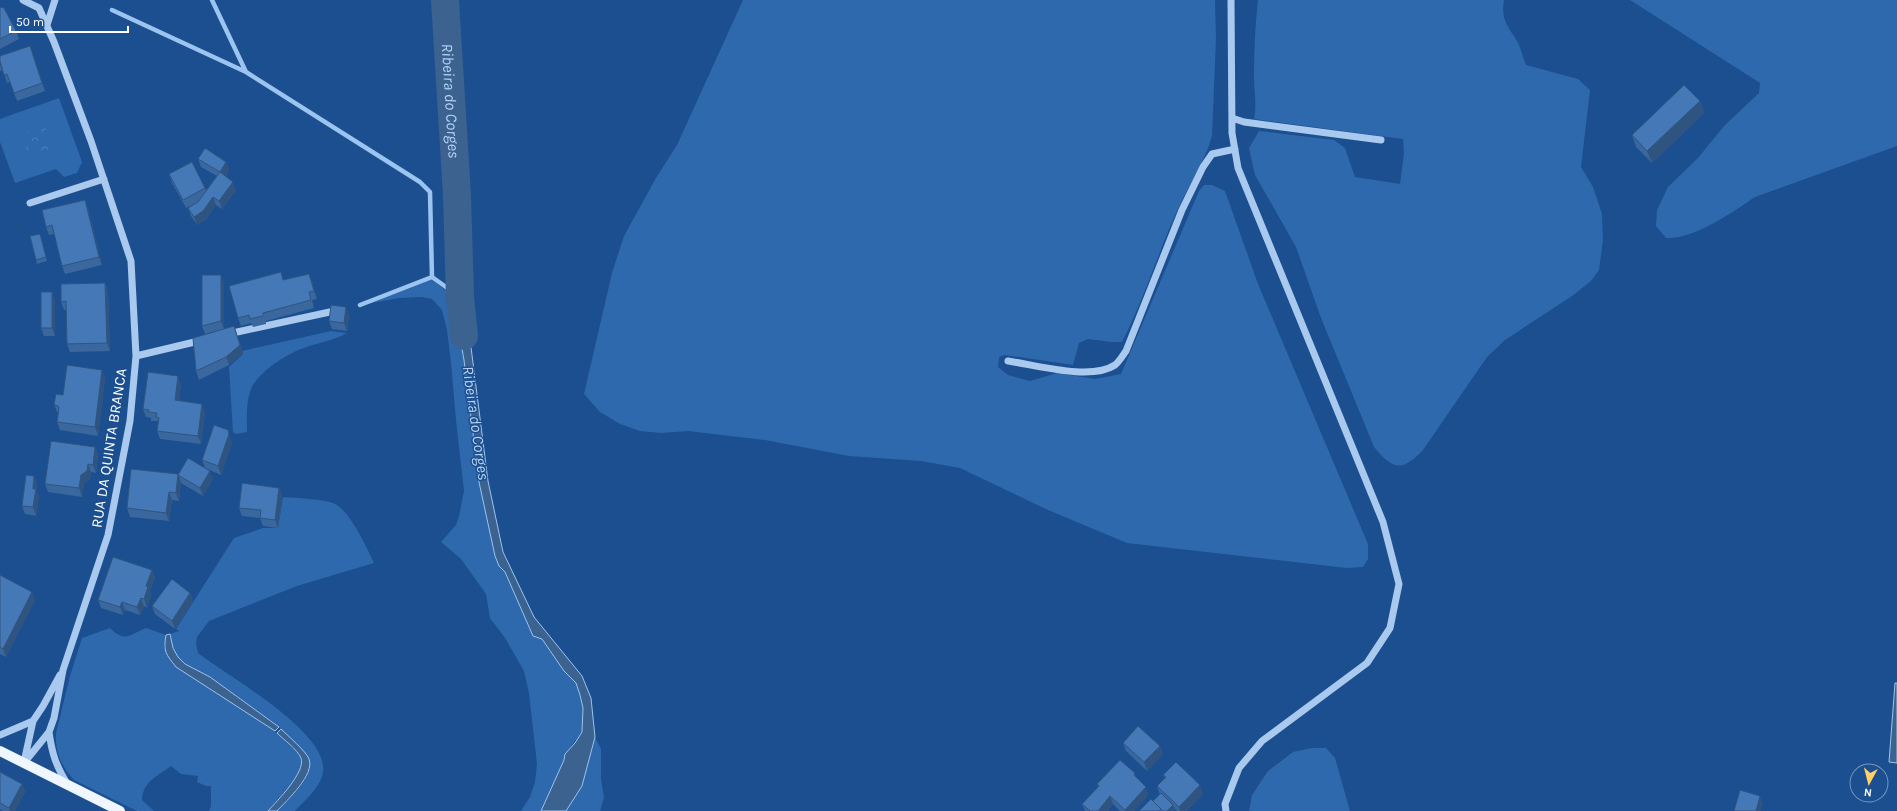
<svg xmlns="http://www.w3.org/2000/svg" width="1897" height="811" font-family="Karla,sans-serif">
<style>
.grass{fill:#2e69ad}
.forest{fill:url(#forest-crowns)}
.water{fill:#3c6290;stroke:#9cc4f0}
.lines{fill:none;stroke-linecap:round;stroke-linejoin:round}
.stream{stroke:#9cc4f0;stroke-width:4.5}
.river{stroke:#3c6290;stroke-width:28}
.minor{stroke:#a9c9ee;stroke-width:7}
.major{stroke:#f0f6ff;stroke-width:10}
.wall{fill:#3a679d}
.shaded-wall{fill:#305480}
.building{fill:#4478b7;stroke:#305480}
.labels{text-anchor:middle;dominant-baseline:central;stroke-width:3;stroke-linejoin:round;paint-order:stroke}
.street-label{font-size:15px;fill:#fff;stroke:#1b4f8f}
.water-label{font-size:16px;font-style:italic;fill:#b5d3f5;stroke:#1b4f8f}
</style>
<defs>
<pattern id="forest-crowns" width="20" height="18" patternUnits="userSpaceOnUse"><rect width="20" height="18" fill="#2e69ad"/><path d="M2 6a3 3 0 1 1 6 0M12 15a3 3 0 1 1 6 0" fill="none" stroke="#4d80b9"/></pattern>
</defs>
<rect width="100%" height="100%" fill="#1b4f8f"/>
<path class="grass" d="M743,0H1215L1216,39L1212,136C1205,161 1190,183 1179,207C1158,251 1145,298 1122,342H1112L1088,339L1079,343L1073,365L1005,355L999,357L998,367L1008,375L1030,381L1057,373L1095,379L1121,374L1199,191L1204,185H1212L1225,191L1258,284L1368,544V559L1363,567L1347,568L1127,543L1048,510L960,468L921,461L849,456L765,440L688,431L661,433L640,431L620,424L600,412L584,394L612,273L624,236L656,178L677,145Z
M1258,0H1504C1501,20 1507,25 1517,41C1521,48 1523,58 1526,65L1578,79L1590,90L1581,167L1593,187L1602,214L1603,240L1599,270L1591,281L1572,296L1505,340L1487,357L1423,450C1402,472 1393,470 1374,447L1321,318L1296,247L1255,175L1249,148L1259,131L1334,140L1345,148L1355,177L1400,184L1404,153L1403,139L1254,119C1257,105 1254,92 1254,78C1254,52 1255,26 1258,0Z
M1630,0H1897V146L1755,197C1733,212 1693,240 1666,238L1656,226L1657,210L1668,187L1698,158L1724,126L1759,93L1760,83Z
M59,98L82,162L77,173L64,177L56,169L15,183L0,142V119Z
M431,279L452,295L464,360L479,482L495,556L499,566L505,572L533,636L542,639L564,671L576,683L580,695L583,708L582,732L565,754L564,760L541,811H521L530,797L535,782L537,764L529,693L524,671L505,638L490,618L486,594L461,559L441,542L456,525L459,516L464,491L456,420L451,363L447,330L442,310L432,299L422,297L399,298L360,305Z
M331,331L347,333C333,341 316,343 301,349C285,355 255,374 250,392C246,404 247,419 247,432L236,434L233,432L229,367L243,354L242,351Z
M283,497C295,498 325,499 335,504C350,511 367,548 374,563L297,586L209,621L197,637L196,644L198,653C226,675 329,732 323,772C321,787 305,800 295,811H277C290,797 314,779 309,758L276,724L210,677L185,664L178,657L173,648L170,634L179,631L176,629L234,538L263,528H278Z
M110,628C125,643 129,635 146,628L166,635L164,647L176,667L268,725L296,751L301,759V764L297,777L268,811H209L211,806V786H206L197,782L198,776L181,774L171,766C158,776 143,781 142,800L154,811H137L74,780C61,766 55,752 56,733L70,676L82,638Z
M595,737L601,749V778L604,798L600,811H566L582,786Z
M1312,748H1326L1335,758L1350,811H1249L1252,795L1268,771L1293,752Z"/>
<path class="forest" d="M45,126L52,148L29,156L22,133Z"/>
<path class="water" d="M452,295L465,300L488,481L503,552L534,617L582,676L591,698L595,737L582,786L566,811H541L564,760L565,754L575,743L582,732L583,708L580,695L576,683L564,671L542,639L533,636L505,572L499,566L495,556L479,482L464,360Z
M170,634L173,648L178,657L185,664L210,677L279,727L275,731L176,667C166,654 163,652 166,635Z
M1895,683H1897V763L1889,762Z
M281,729C288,736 306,751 309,759C315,775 287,800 277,811H268C277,801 306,772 301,758C297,749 284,740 277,733Z"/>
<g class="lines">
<path class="stream" d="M212,0L246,72
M112,10L246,72L420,182L430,192L432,277
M432,277L460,297
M360,305L432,277"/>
<path class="river" id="s1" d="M445,0L457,195L460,297L464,336"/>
<path class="minor" d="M23,0L39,8L54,42L91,141L131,261L136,356L130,421L108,535L63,670L54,718L49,732L24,763
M47,25L55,0
M1232,118L1244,122L1381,140
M30,203L104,179
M228,334L339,310
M136,356L203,340
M1008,361C1036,365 1091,381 1115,365C1119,362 1123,355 1126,351L1182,210L1203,167L1212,154L1235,149
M49,732C52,754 56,766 68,785
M0,735L33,721
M24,762L33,721L43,706L60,675
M1226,811L1225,804L1239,768L1262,741L1367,663L1390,628L1399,584L1383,522L1238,168L1232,133L1231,0"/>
<path class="major" d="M0,751L120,811"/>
</g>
<path class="wall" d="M0,7L16,31L19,39L0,49Z
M30,46L45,91L17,101L10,82L7,83L0,61Z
M0,64L2,70L0,71Z
M1700,101L1704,113L1652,163L1636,147L1632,135Z
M198,159L226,162L229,170L226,176L236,190L222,209L216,205L206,219L197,225L191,216L188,208L194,204L186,208L172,183L169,174L205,188L206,190L217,176L201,167Z
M88,208L102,265L65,274L62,266L54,234L49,235L46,227Z
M40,234L47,261L37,264L36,260Z
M309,274L312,282L317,299L312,300L314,308L266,321V324L253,327L251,323L241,326L238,318L284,280Z
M105,283L108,291L110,351L70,352L67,344L66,310H64L61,302Z
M224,283V329L234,326L243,353L229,365L199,380L196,371L220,330L205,334L202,326Z
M55,300V336H44L41,328Z
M349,315L347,331L332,329L329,321Z
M105,378L98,436L60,430L57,422L59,413L57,412L54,404L63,395Z
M181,384L179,401L205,412L201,444L160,439L157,431L158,423V421H151V418L146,417L143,409Z
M232,442L221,475L205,468L202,460Z
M95,447L98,455L96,473L91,472L90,479L84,483L82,497L48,492L45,484Z
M178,475L213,479L203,496L181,483V482L179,501L172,500L169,521L130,517L127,508Z
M34,476L37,484L36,491L39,497L36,516L25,514L22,506Z
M279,488L282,497L278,528L263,526L260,518L242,516L239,508Z
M152,570L155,578L150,591L151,595L147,608L144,606L140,615L125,610L123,615L101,608L98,600Z
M0,575L35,600L6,657L0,654Z
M190,593L193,601L175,629L155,614L152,606Z
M1123,743L1160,746L1163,754L1147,771L1126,751Z
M0,772L22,784L25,792L15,811H3L0,809Z
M1135,773L1136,778L1148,795L1134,811H1120L1113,804L1108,811H1085L1082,804L1098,787L1097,784Z
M1163,775L1203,794L1186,811H1177L1175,809L1173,811H1139L1153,801L1160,795L1157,786L1165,778Z"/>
<path class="shaded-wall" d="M1700,101L1704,113L1652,163L1647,151Z
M226,162L229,170L223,180L220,172Z
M233,182L236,190L222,209L219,201Z
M213,197L216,205L206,219L197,225L194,217Z
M85,200L88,208L102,265L99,257Z
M309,274L312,282L317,299L314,291Z
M221,275L224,283V329L221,321Z
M105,283L108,291L110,351L107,343Z
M52,292L55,300V336L52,328Z
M346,307L349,315L347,331L344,323Z
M234,326L243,353L229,365L226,357Z
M102,370L105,378L98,436L95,427Z
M178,376L181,384L178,408L175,400Z
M202,404L205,412L201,444L198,436Z
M229,434L232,442L221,475L218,466Z
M95,447L98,455L96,473L93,465Z
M88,464L91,472L90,479L84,483L82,497L79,488L81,475Z
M210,471L213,479L203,496L200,488Z
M178,474L181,482L179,501L176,493Z
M34,476L37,484L36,491L39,497L36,516L33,507V489Z
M279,488L282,497L278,528L275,520Z
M169,492L172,500L169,521L166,513Z
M152,570L155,578L150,591L151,595L147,608L144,599L146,586Z
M32,592L35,600L6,657L3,649Z
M190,593L193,601L175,629L172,621Z
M141,598L144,606L140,615L137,607Z
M122,602L125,610L123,615L120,607Z
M1160,746L1163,754L1147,771L1144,762Z
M22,784L25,792L15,811H10L9,808Z
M1200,785L1203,794L1186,811H1180L1179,807Z
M1146,787L1148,795L1134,811H1125V810Z
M1110,796L1113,804L1108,811H1098Z
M1760,796L1763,804L1761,811H1756Z
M1173,805L1175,809L1173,811H1167Z"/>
<path class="building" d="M0,7L4,8L16,31L0,39Z
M30,46L42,83L14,93L7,74L4,75L0,61V56Z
M1684,85L1700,101L1647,151L1632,135Z
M205,148L226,162L220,172L198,159Z
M192,162L205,188L183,200L169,174Z
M220,172L233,182L219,201L213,197L203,211L194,217L188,208L198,202Z
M85,200L99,257L62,266L52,225L46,227L42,210Z
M40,234L46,257L36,260L30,236Z
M281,272L283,280L309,274L314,291L309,292L311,300L263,313V316L250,319L249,315L238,318L229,286Z
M202,275H221V321L202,326Z
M105,283L107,343L67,344L66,301L61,302V284Z
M41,292H52V328H41Z
M331,305L346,307L344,323L329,321Z
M234,326L240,345L226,357L196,371L193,338Z
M67,365L102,370L95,427L57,422L59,407L54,404L56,394L63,395Z
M148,372L178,376L175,400L202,404L198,436L157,431L159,418L156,417L157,413L148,412L149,410L143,409Z
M214,425L228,430L229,434L218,466L202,460Z
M51,441L95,447L93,465L88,464L87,471L81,475L79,488L45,484Z
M188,458L210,471L200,488L178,475Z
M131,469L178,474L176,493L169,492L166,513L127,508Z
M26,475L34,476L33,489H36L33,507L22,506Z
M242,483L279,488L275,520L260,518L261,510L239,508Z
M113,557L152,570L146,586L148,587L144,599L141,598L137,607L122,602L120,607L98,600Z
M0,575L32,592L3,649L0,647Z
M172,579L190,593L172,621L152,606Z
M1138,726L1160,746L1144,762L1123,743Z
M1120,760L1135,773L1134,775L1146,787L1125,810L1110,796L1098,811H1090L1082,804L1099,786L1097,784Z
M1176,762L1200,785L1179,807L1157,786L1166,777L1163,775Z
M0,772L22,784L9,808L0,803Z
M1740,790L1760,796L1756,811H1734Z
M1161,793L1173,805L1167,811H1162L1161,809L1153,801Z
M1151,799L1161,809L1159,811H1139Z"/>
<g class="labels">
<g class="street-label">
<text transform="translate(109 448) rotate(-81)">RUA DA QUINTA BRANCA</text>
</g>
<g class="water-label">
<text stroke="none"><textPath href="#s1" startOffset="101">Ribeira do Corges</textPath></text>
<text transform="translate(476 423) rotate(82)">Ribeira do Corges</text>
</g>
</g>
<g transform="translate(1869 783) rotate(187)"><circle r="19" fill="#1b4f8f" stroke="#7695bc"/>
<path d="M0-3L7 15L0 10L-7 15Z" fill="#ffd166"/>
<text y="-6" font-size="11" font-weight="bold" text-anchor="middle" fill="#ffffff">N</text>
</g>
<path d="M10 26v6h118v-6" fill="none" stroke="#ffffff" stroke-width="2"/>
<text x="16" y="26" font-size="12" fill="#ffffff" stroke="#1b4f8f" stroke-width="3" paint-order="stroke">50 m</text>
</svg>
